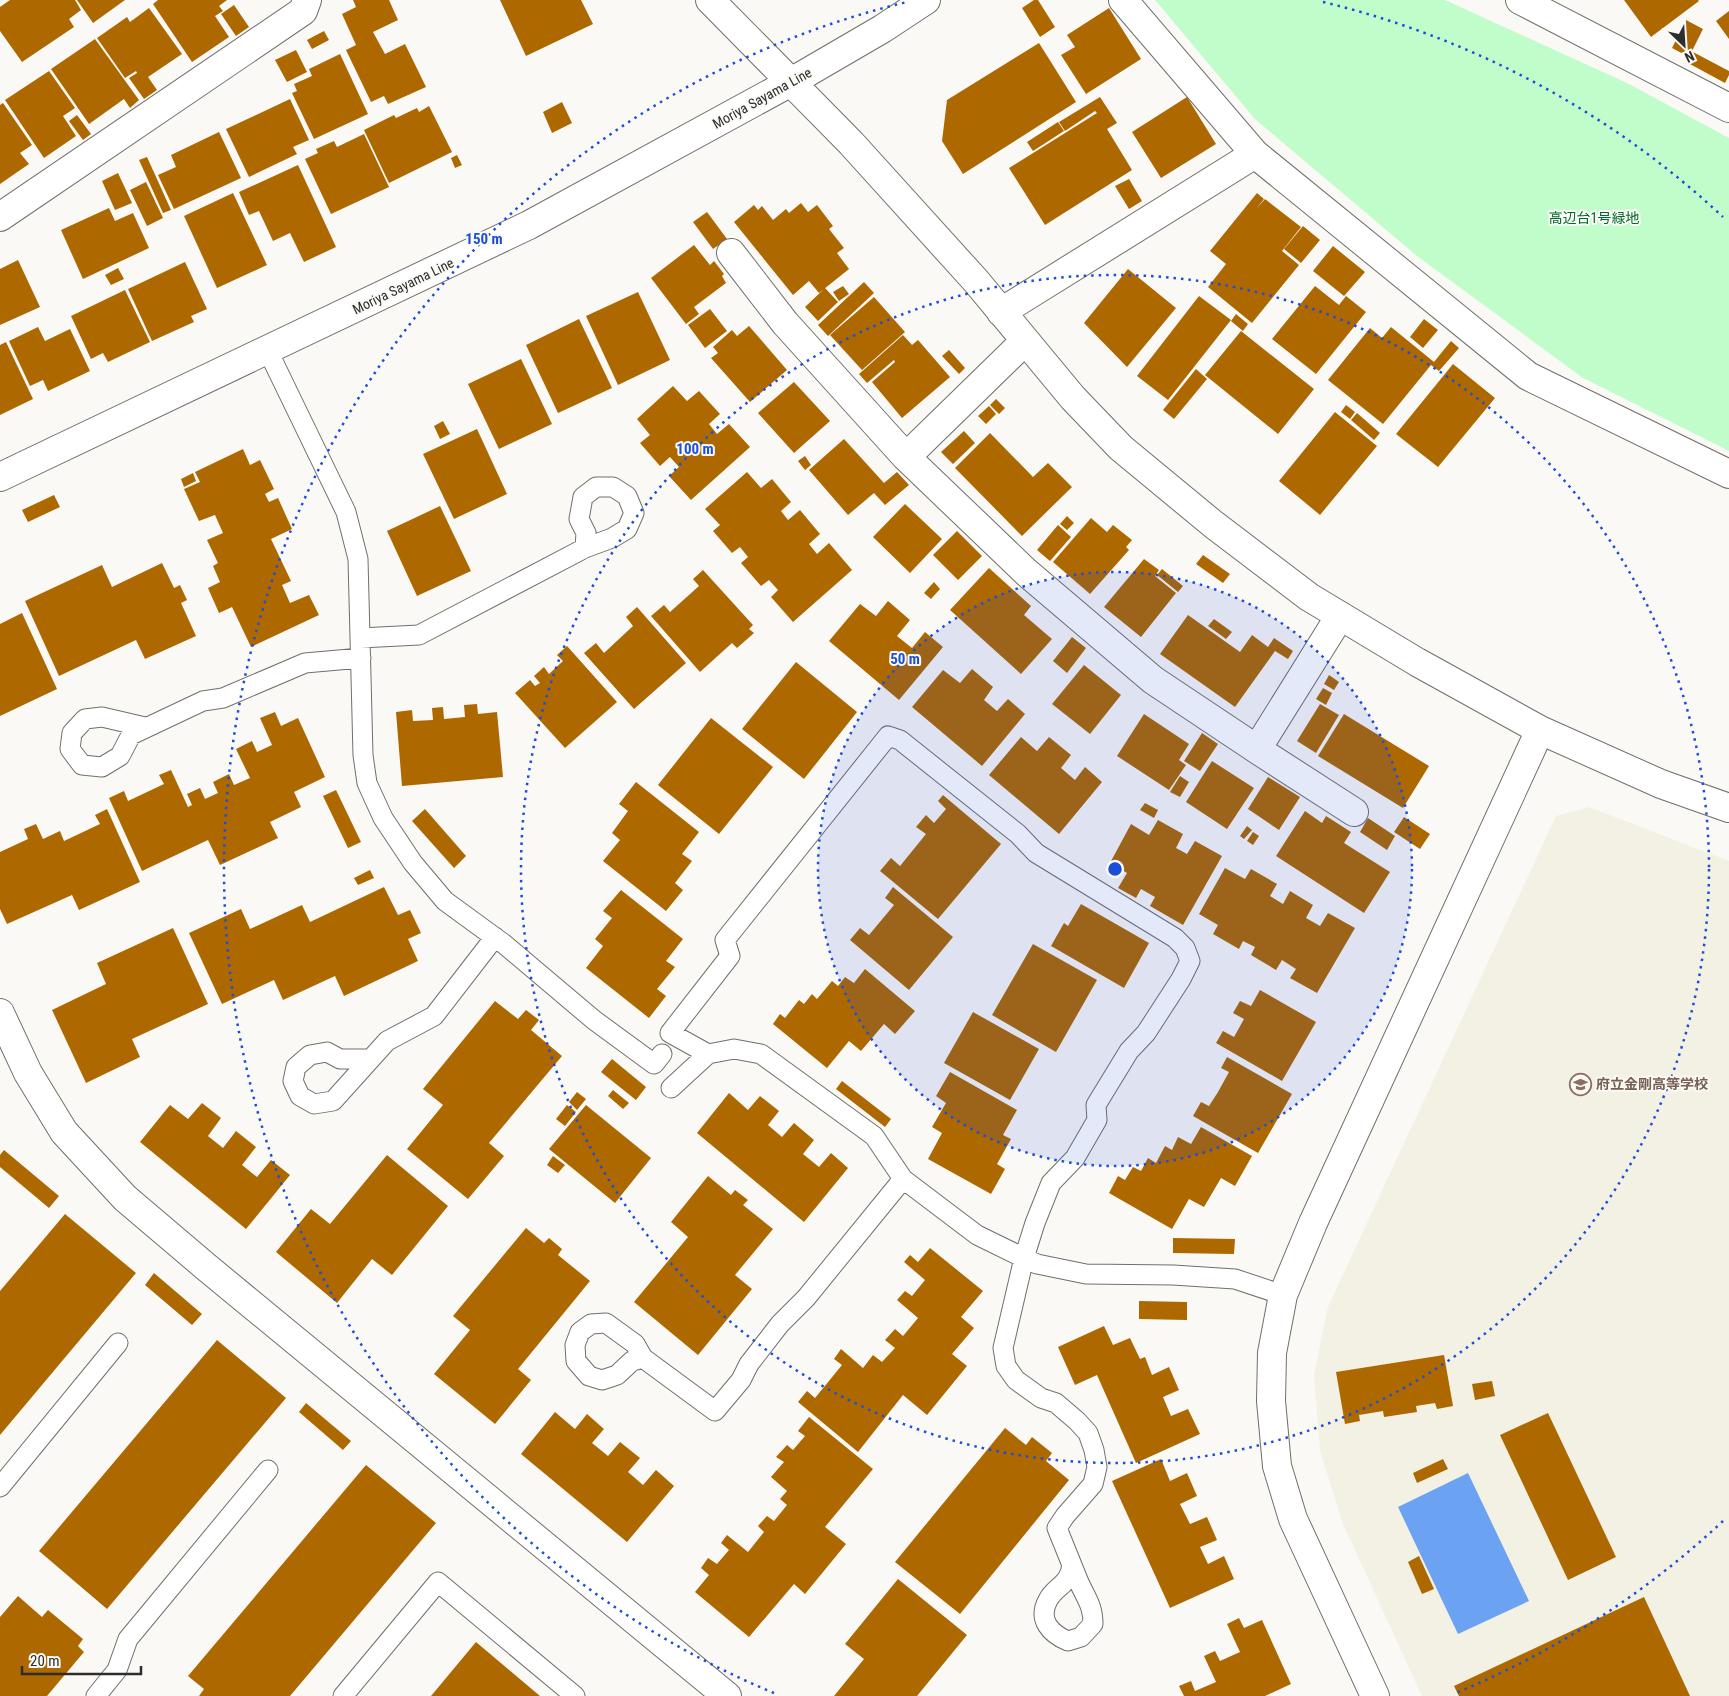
<svg xmlns="http://www.w3.org/2000/svg" width="1729" height="1696" font-family="'Roboto Condensed','Noto Sans JP',sans-serif">
<style>
.built{fill:#f3f0e4}
.green{fill:#c0fdcb}
.water{fill:#6ba3f2}
.building{fill:#ad6800}
.lines{fill:none;stroke-linecap:round;stroke-linejoin:round}
.lane-casing{stroke:#706f6b;stroke-width:21}
.street-casing{stroke:#706f6b;stroke-width:30}
.secondary-casing{stroke:#706f6b;stroke-width:30}
.lane{stroke:#fff;stroke-width:19}
.street{stroke:#fff;stroke-width:28}
.secondary{stroke:#fff;stroke-width:28}
.ring{fill:none;stroke:#1d4ed8;stroke-width:2.5;stroke-dasharray:2.5 5}
.labels{text-anchor:middle;dominant-baseline:central;stroke-width:4;stroke-linejoin:round;paint-order:stroke}
.street-label{font-size:14px;fill:#2d2d2b;stroke:#faf9f5}
.park-label{font-size:14px;fill:#006a2c;stroke:#faf9f5}
.education-label{font-size:14px;font-weight:bold;fill:#785e54;stroke:#faf9f5;text-anchor:start}
.centre{fill:#1d4ed8;stroke:#faf9f5;stroke-width:2.5}
.ring-label{font-size:15px;text-anchor:middle;font-weight:bold;fill:#1d4ed8;stroke:#faf9f5;stroke-width:4;stroke-linejoin:round;paint-order:stroke}
</style>
<rect width="100%" height="100%" fill="#faf9f5"/>
<path class="built" d="M1589,807L1729,861V1696H1422L1343,1524L1320,1451L1314,1375L1328,1307L1556,816Z"/>
<path class="green" d="M1155,0H1445L1627,83L1729,138V451L1583,378L1417,256L1255,119Z"/>
<path class="water" d="M1468,1473L1529,1601L1458,1634L1398,1507Z"/>
<path class="building" d="M10,0H75L81,10L69,19L74,27L22,62L0,31V7Z
M77,0H125L93,23Z
M158,0H227L219,6L223,11L215,16L229,37L192,62L153,4Z
M353,0H389L398,20L373,32L385,54L405,44L426,87L388,104L384,96L371,102L346,50L356,45L342,14L356,7Z
M500,0H581L593,24L526,56Z
M1034,0H1038L1055,27L1040,37L1022,8Z
M1624,0H1698L1699,1L1651,37Z
M234,5L249,27L236,36L221,14Z
M149,8L182,54L148,77L157,90L144,99L129,78L137,73L136,71L125,78L97,38L127,17L130,22Z
M1109,8L1141,59L1086,94L1061,55L1075,47L1067,35Z
M1729,11V39L1716,21Z
M1686,20L1703,29L1689,57L1672,48Z
M324,31L329,40L312,49L307,40Z
M95,39L139,100L130,108L124,99L89,124L51,69Z
M1039,43L1076,102L963,174L942,141L947,100Z
M296,50L307,72L287,82L275,60Z
M1693,52L1729,71V75L1725,83L1688,63Z
M340,54L368,114L314,139L292,93L297,91L294,84L312,76L309,69Z
M49,71L75,108L63,116L76,136L44,158L5,100Z
M1100,97L1117,123L1107,129L1132,170L1045,225L1009,168L1097,113L1095,111L1065,131L1059,122Z
M1187,97L1216,144L1161,178L1132,132Z
M290,99L309,140L293,147L297,154L249,177L226,129Z
M562,102L572,123L552,133L543,112Z
M3,103L32,145L20,153L29,164L0,184V105Z
M429,106L452,152L389,183L364,130L394,115L396,118L417,108L419,112Z
M77,115L91,134L83,140L69,121Z
M1058,122L1064,131L1033,151L1027,142Z
M219,132L241,178L174,209L158,175L176,167L171,155Z
M364,134L389,187L331,214L305,159L318,153L316,149L334,141L337,147Z
M457,155L462,165L455,168L451,158Z
M147,157L171,210L163,213L139,160Z
M298,165L336,247L304,262L290,233L273,241L259,211L249,215L239,192Z
M118,173L132,203L115,210L102,181Z
M1129,179L1142,201L1129,209L1115,186Z
M146,182L163,218L147,226L130,190Z
M233,193L267,265L217,288L184,216Z
M1257,193L1264,199L1256,209L1265,199L1301,227L1282,251L1299,265L1252,323L1208,287L1226,264L1210,251Z
M801,203L808,212L817,205L833,226L829,229L844,248L837,253L849,269L819,293L809,281L793,295L734,222L754,205L758,210L762,206L773,220L786,209L789,213Z
M109,208L115,221L133,213L149,248L83,279L61,230Z
M707,212L727,239L713,249L693,222Z
M1303,226L1320,240L1301,263L1284,249Z
M694,245L710,265L714,261L724,274L722,276L726,283L694,307L699,314L686,324L651,278Z
M1333,246L1365,272L1344,296L1313,271Z
M18,260L40,307L0,325V269Z
M185,262L207,309L191,316L194,322L152,341L128,289Z
M118,268L124,279L111,285L105,275Z
M1128,269L1176,308L1127,367L1084,323Z
M864,282L874,293L828,336L818,325Z
M843,286L849,294L839,301L833,292Z
M1315,286L1339,305L1346,296L1366,312L1316,374L1272,339Z
M825,288L838,302L818,321L805,307Z
M125,290L150,342L108,362L103,353L91,359L71,316Z
M638,292L670,360L618,385L586,316Z
M1199,296L1231,320L1168,400L1137,376Z
M874,297L905,332L862,370L830,335Z
M710,309L727,331L705,348L688,325Z
M1236,314L1248,324L1243,331L1231,321Z
M579,319L612,388L558,413L526,345Z
M1424,319L1438,330L1423,348L1410,337Z
M749,326L787,370L750,402L711,358L718,353L713,347L732,330L737,336Z
M38,327L45,341L70,329L90,371L48,391L43,380L30,386L9,341Z
M1391,327L1434,362L1451,341L1459,348L1439,371L1431,365L1383,424L1328,380L1370,328L1382,338Z
M1241,331L1314,389L1278,434L1205,375Z
M903,335L912,345L918,340L950,377L902,418L872,382L895,362L894,360L867,383L859,374Z
M6,342L33,399L0,415V345Z
M949,350L965,368L959,374L942,356Z
M521,359L552,424L499,449L468,384Z
M1453,364L1495,398L1438,467L1396,434Z
M1196,369L1207,379L1174,419L1163,410Z
M794,382L830,421L794,453L758,413Z
M673,386L687,401L699,391L720,414L709,424L717,434L729,424L750,447L691,500L669,476L679,467L670,457L660,466L640,443L650,435L637,419Z
M996,399L1005,408L999,414L990,405Z
M1346,405L1355,412L1350,419L1341,412Z
M989,406L996,414L986,424L978,416Z
M1335,412L1377,446L1320,515L1279,481Z
M1357,413L1380,433L1374,440L1351,420Z
M443,421L450,434L440,439L434,426Z
M477,429L507,494L454,519L423,454Z
M964,431L975,443L953,464L941,452Z
M990,433L1033,477L1048,463L1072,487L1022,536L955,468Z
M844,439L884,483L897,472L909,485L885,505L874,493L848,515L809,470Z
M243,449L250,465L260,460L274,489L265,494L269,502L278,498L292,529L271,539L291,581L282,585L290,603L309,595L319,615L251,647L232,607L219,613L208,588L220,582L213,566L218,563L207,540L223,533L215,515L199,521L184,489L200,482L195,472Z
M805,456L811,465L805,470L798,461Z
M747,472L761,488L772,479L791,502L781,511L788,520L800,510L820,534L809,544L817,554L829,543L852,570L793,622L771,597L778,590L769,580L761,586L741,563L748,557L740,547L732,553L713,531L720,525L705,509Z
M193,473L196,481L184,487L181,479Z
M54,495L60,507L28,522L22,510Z
M905,504L942,539L910,573L873,537Z
M440,506L471,571L417,596L387,531Z
M1067,516L1074,523L1067,530L1060,524Z
M1091,518L1107,532L1113,525L1132,540L1126,547L1129,550L1090,594L1053,562Z
M1058,525L1071,537L1050,561L1037,550Z
M957,531L982,556L958,580L933,555Z
M1203,555L1230,574L1223,583L1196,564Z
M1144,559L1159,570L1155,576L1176,593L1141,637L1104,607Z
M162,563L174,588L180,585L187,600L181,603L196,636L145,659L136,640L59,676L25,601L102,565L112,587Z
M989,568L1031,606L1024,615L1052,639L1021,674L950,610Z
M1162,569L1183,586L1178,592L1157,575Z
M703,570L753,625L749,629L754,633L737,648L732,643L700,672L651,616L664,605L670,612L699,586L693,579Z
M934,582L940,589L931,599L924,593Z
M888,601L910,620L897,636L912,648L925,632L943,647L899,700L829,641L860,604L876,616Z
M637,607L686,663L634,709L584,653L596,643L604,653L633,626L626,617Z
M22,613L57,689L0,716V624Z
M1188,615L1240,652L1252,635L1268,647L1274,638L1293,651L1288,659L1275,651L1235,707L1160,654Z
M1214,619L1232,632L1226,639L1208,626Z
M1072,637L1086,648L1067,673L1053,661Z
M567,646L617,702L565,748L515,693L530,680L535,686L540,683L534,676L544,667L549,674L563,661L557,655Z
M796,662L857,712L804,779L742,729Z
M1084,665L1121,695L1090,734L1052,704Z
M972,669L993,687L984,700L997,711L1008,699L1025,714L982,766L912,707L943,670L960,683Z
M1329,675L1339,682L1334,690L1324,684Z
M1323,688L1332,693L1326,705L1316,699Z
M477,704L478,714L497,712L503,777L402,786L396,712L412,710L413,721L433,720L432,708L443,707L444,719L465,717L464,705Z
M1320,704L1339,715L1316,753L1297,741Z
M275,712L281,726L298,718L325,777L294,792L301,807L270,822L278,838L220,865L208,840L142,871L109,798L124,791L128,801L164,784L159,775L171,770L188,807L192,805L187,794L200,788L205,799L218,793L213,782L229,774L234,785L250,778L236,749L252,741L257,752L272,745L260,718Z
M1144,714L1189,744L1179,760L1186,765L1169,790L1117,756Z
M1344,714L1429,766L1403,808L1318,756Z
M711,718L773,767L719,834L658,785Z
M1202,733L1218,744L1200,771L1184,761Z
M1021,737L1037,751L1049,737L1071,755L1061,768L1075,780L1085,767L1102,782L1059,834L989,775Z
M1212,761L1254,788L1227,829L1186,802Z
M1180,776L1189,782L1180,797L1170,792Z
M1268,777L1300,797L1279,830L1248,809Z
M636,782L699,832L682,854L692,861L675,883L683,890L666,911L603,861L620,840L612,833L628,811L619,804Z
M336,790L361,842L348,848L323,796Z
M943,795L1001,844L938,919L880,871L891,858L900,866L926,834L916,827L926,815L934,823L946,809L938,801Z
M1145,803L1158,810L1154,818L1140,810Z
M107,809L140,882L79,910L72,895L7,924L0,909V852L28,839L24,829L36,824L43,839L60,831L64,841L100,824L95,815Z
M425,809L466,856L454,868L412,821Z
M1305,811L1322,823L1326,816L1351,832L1344,843L1390,872L1364,913L1276,856Z
M1404,817L1430,834L1420,849L1394,832Z
M1368,818L1395,836L1387,850L1360,832Z
M1158,820L1183,834L1176,848L1187,854L1195,841L1222,856L1183,925L1150,906L1155,897L1141,889L1136,898L1118,888L1127,873L1110,863L1131,824L1149,835Z
M1247,826L1252,830L1244,839L1240,836Z
M1253,832L1259,836L1253,845L1247,841Z
M1225,868L1245,879L1251,869L1277,884L1270,896L1283,904L1290,891L1313,905L1306,918L1320,926L1328,913L1355,928L1317,993L1290,978L1296,969L1282,960L1276,970L1251,955L1255,947L1243,941L1239,949L1213,934L1218,925L1199,914Z
M370,870L374,878L358,885L354,878Z
M384,887L398,915L410,910L421,933L408,939L418,961L344,996L335,976L283,1000L274,980L222,1004L189,933L241,909L250,929L302,905L310,922Z
M893,887L953,937L909,990L850,940L860,928L869,935L894,905L885,898Z
M621,890L683,939L666,961L675,967L657,989L666,996L649,1018L586,968L603,946L595,939L612,918L603,911Z
M1081,904L1149,943L1124,988L1051,946L1064,923L1068,926Z
M173,928L208,1004L132,1039L140,1057L86,1083L52,1010L106,984L97,963Z
M1033,944L1097,980L1056,1052L992,1015Z
M865,969L915,1011L895,1034L884,1024L861,1051L849,1041L827,1068L773,1024L780,1014L785,1018L799,1000L804,1004L812,994L817,999L832,981L838,986L845,977L854,983Z
M1260,990L1316,1022L1282,1081L1216,1043L1223,1031L1234,1037L1244,1019L1233,1013L1240,1001L1251,1006Z
M495,1001L518,1019L526,1010L539,1020L531,1030L562,1056L489,1143L504,1156L468,1199L407,1149L443,1105L423,1089Z
M973,1012L1039,1049L1010,1100L944,1063Z
M1227,1057L1292,1094L1258,1153L1193,1116L1201,1102L1209,1106L1218,1092L1229,1072L1221,1068Z
M612,1059L646,1087L636,1100L601,1072Z
M950,1072L1017,1110L1003,1135L1011,1139L997,1164L1005,1169L991,1194L928,1159L942,1133L932,1127L946,1103L936,1096Z
M842,1081L891,1119L885,1127L836,1089Z
M613,1090L629,1103L623,1109L608,1096Z
M577,1092L586,1099L577,1110L569,1102Z
M729,1093L748,1110L760,1096L779,1111L768,1125L782,1137L794,1123L814,1140L803,1154L819,1167L831,1153L848,1168L804,1222L697,1133Z
M202,1103L221,1118L208,1136L223,1148L236,1131L256,1147L242,1165L257,1177L271,1160L290,1175L246,1229L140,1142L170,1105L188,1119Z
M567,1105L576,1112L565,1126L556,1119Z
M586,1105L651,1158L615,1203L549,1149Z
M1201,1127L1252,1156L1235,1186L1221,1178L1204,1207L1189,1199L1172,1229L1109,1193L1118,1176L1125,1180L1133,1167L1141,1171L1148,1158L1156,1163L1165,1146L1172,1150L1178,1137L1191,1144Z
M4,1150L59,1196L49,1208L0,1167V1155Z
M387,1155L448,1206L392,1275L372,1259L337,1303L276,1252L311,1209L330,1224Z
M553,1156L565,1165L558,1173L547,1165Z
M708,1176L731,1195L735,1190L748,1200L743,1205L773,1229L735,1275L752,1289L698,1355L634,1302L688,1237L671,1222Z
M65,1214L136,1273L0,1435V1291Z
M526,1228L544,1243L549,1238L562,1249L558,1255L590,1281L518,1369L531,1380L495,1424L434,1374L470,1330L453,1316Z
M1173,1238L1235,1239L1234,1254L1173,1253Z
M930,1248L983,1291L961,1317L974,1328L952,1354L967,1366L927,1415L903,1395L858,1452L798,1402L807,1391L815,1398L842,1365L834,1359L841,1349L863,1368L873,1355L882,1362L895,1348L885,1340L895,1329L903,1336L918,1318L897,1300L905,1291L912,1296L925,1280L904,1262L910,1255L918,1262Z
M154,1273L202,1314L192,1325L145,1285Z
M1139,1301L1187,1302V1320L1139,1319Z
M1104,1326L1113,1345L1130,1338L1140,1359L1145,1357L1152,1375L1169,1367L1179,1390L1163,1397L1171,1416L1188,1409L1200,1434L1136,1463L1097,1375L1075,1385L1058,1347Z
M217,1340L286,1398L107,1609L39,1551Z
M1444,1355L1453,1406L1437,1409L1435,1403L1416,1406L1417,1412L1384,1417L1383,1411L1359,1415L1360,1421L1345,1424L1336,1372Z
M1492,1381L1495,1396L1475,1400L1472,1384Z
M306,1403L351,1441L343,1450L299,1412Z
M555,1412L575,1429L587,1414L604,1429L592,1443L608,1456L620,1442L640,1458L628,1472L643,1485L656,1470L674,1486L627,1542L521,1454Z
M1548,1413L1616,1557L1568,1580L1500,1435Z
M809,1417L873,1469L825,1527L846,1544L805,1594L794,1584L749,1637L695,1592L709,1575L701,1568L708,1558L717,1564L729,1550L721,1543L727,1535L748,1552L764,1532L758,1526L767,1516L774,1521L787,1505L780,1499L787,1491L771,1477L784,1462L776,1457L787,1445L793,1450L805,1436L798,1431Z
M1005,1428L1026,1445L1032,1437L1052,1453L1046,1461L1069,1480L960,1614L895,1562Z
M1161,1459L1170,1481L1187,1473L1197,1496L1180,1504L1190,1524L1207,1517L1217,1540L1200,1547L1208,1564L1224,1556L1234,1579L1170,1608L1112,1481Z
M1443,1459L1448,1469L1417,1483L1413,1473Z
M366,1465L436,1523L290,1696H199L204,1689L188,1676Z
M1419,1556L1434,1589L1422,1594L1408,1562Z
M898,1579L967,1635L917,1696H834L864,1659L845,1644Z
M18,1596L42,1617L48,1610L83,1639L78,1646L84,1652L47,1696H0V1617Z
M1644,1597L1690,1696H1459L1454,1686Z
M1239,1618L1244,1628L1262,1620L1291,1684L1265,1696H1184L1179,1686L1191,1681L1195,1691L1216,1682L1204,1656L1215,1651L1220,1661L1240,1652L1227,1624Z
M476,1642L540,1696H431Z"/>
<g class="lines">
<defs>
<path id="lane" d="M268,351L346,512L358,559L363,755L367,783L383,818L413,863L445,901L504,944L594,1020L654,1064L662,1054
M360,638L419,635L585,548L612,538L627,529L634,513L627,496L613,487H596L583,497L579,519L586,533L585,548
M145,727L102,717L85,719L72,733L70,749L82,765L102,767L120,756L131,735L203,701L223,698L305,663L361,658
M708,1054L670,1033L730,956L725,940L888,736L900,740L1018,834L1036,853L1175,938L1185,948L1190,961L1181,979L1146,1033L1129,1051L1096,1105L1097,1120L1075,1158L1051,1183L1035,1223L1024,1258L1003,1348L1006,1366L1016,1380L1041,1398L1056,1403L1077,1421L1088,1433L1094,1450L1097,1467L1093,1484L1065,1516L1057,1528C1064,1545 1071,1563 1078,1580C1085,1597 1093,1604 1093,1624L1081,1637L1068,1641C1051,1634 1037,1620 1048,1600C1055,1586 1069,1586 1072,1565
M370,1059H340L327,1052L310,1055L296,1067L293,1081L300,1096L314,1104L333,1101L387,1041L434,1016L495,937
M671,1088L708,1054L734,1049L761,1054L874,1136L903,1179L977,1235L1024,1258L1037,1264L1086,1274L1173,1275L1235,1279L1283,1295
M643,1358L632,1361L617,1375L602,1380L589,1376L576,1361L575,1345L580,1332L591,1324L606,1323L635,1344L643,1358L715,1411L741,1380L749,1364L780,1324L806,1298L903,1179
M0,1487L118,1343
M96,1696L117,1670L128,1639L268,1470
M343,1696L438,1582L575,1696"/>
<path id="street" d="M1123,0L1255,154L1528,376L1729,474
M1520,0L1729,108
M0,217L303,11L307,0
M731,253L785,323L906,457L1026,572L1153,680L1261,752L1354,812
M1001,312L1255,154
M906,457L1025,341
M1257,749L1340,616
M0,1013L28,1073L64,1132L125,1198L205,1266L727,1696"/>
<path id="secondary" d="M710,0L851,143L976,281L1073,398L1121,448L1213,524L1309,597L1417,662L1540,730L1661,784L1729,808
M0,477L529,225L791,82L882,29L926,0
M1375,1696L1293,1519L1277,1466L1271,1401L1272,1353L1283,1295L1313,1223L1540,730"/>
</defs>
<use href="#lane" class="lane-casing"/>
<use href="#street" class="street-casing"/>
<use href="#secondary" class="secondary-casing"/>
<use href="#lane" class="lane"/>
<use href="#street" class="street"/>
<use href="#secondary" class="secondary"/>
</g>
<circle cx="1115" cy="869" r="297" fill="#1d4ed8" fill-opacity=".12"/>
<g class="ring">
<circle cx="1115" cy="869" r="297"/>
<circle cx="1115" cy="869" r="594"/>
<path d="M1723 1521A892 892 0 0 1 1456 1693M774 1693A892 892 0 0 1 907 2M1323 2A892 892 0 0 1 1723 217"/>
</g>
<defs>
<symbol id="school-ring" viewBox="-11 -11 22 22"><circle r="9.5" fill="#faf9f5" stroke="#8d6e63" stroke-width="1.5"/><path d="M0-5L7-2L0 1L-7-2ZM-4 1L0 2.5L4 1V4Q0 6-4 4Z" fill="#8d6e63"/></symbol>
</defs>
<g fill-rule="evenodd">
<use href="#school-ring" x="1568" y="1072" width="25" height="25"/>
</g>
<g class="labels">
<g class="street-label">
<text transform="translate(762 98) rotate(-29)">Moriya Sayama Line</text>
<text transform="translate(403 286) rotate(-26)">Moriya Sayama Line</text>
</g>
<g class="park-label">
<text x="1594" y="218">高辺台1号緑地</text>
</g>
<g class="education-label">
<text x="1596" y="1084">府立金剛高等学校</text>
</g>
</g>
<circle cx="1115" cy="869" r="8" class="centre"/>
<g class="ring-label">
<text x="484" y="244">150 m</text>
<text x="695" y="454">100 m</text>
<text x="905" y="664">50 m</text>
</g>
<g transform="translate(1684 45) rotate(155)" stroke="#faf9f5" stroke-width="4" paint-order="stroke">
<path d="M0-4L9 19L0 12L-9 19Z" fill="#2d2d2b"/>
<text y="-8" font-size="14" font-weight="bold" text-anchor="middle" fill="#2d2d2b">N</text>
</g>
<path d="M22 1666v8h119v-8" fill="none" stroke="#2d2d2b" stroke-width="2.5"/>
<text x="30" y="1666" font-size="15" fill="#2d2d2b" stroke="#faf9f5" stroke-width="4" paint-order="stroke">20 m</text>
</svg>
